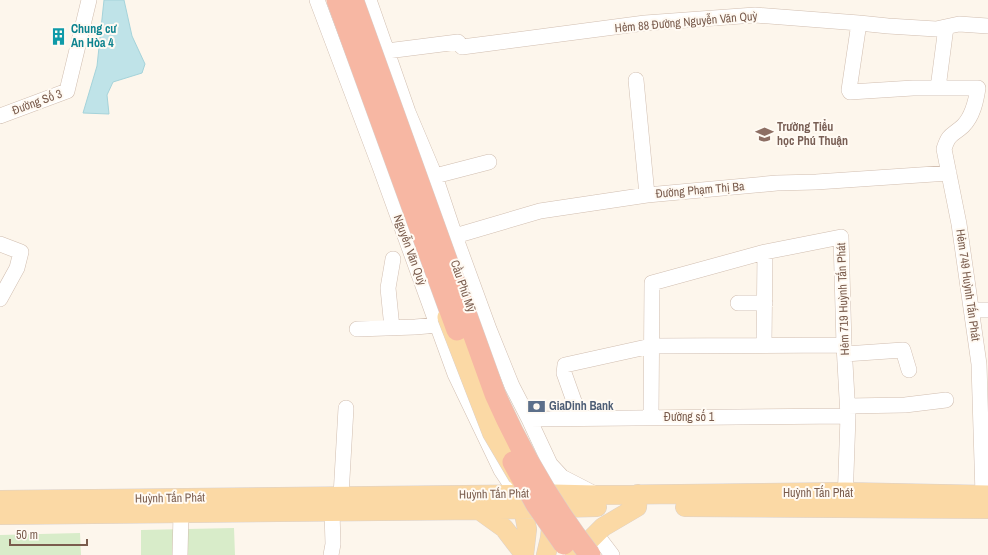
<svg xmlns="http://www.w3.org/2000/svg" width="988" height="555" font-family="'Archivo Narrow',sans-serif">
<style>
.green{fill:#d8ecc9}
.water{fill:#bfe3e8;stroke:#a5d3da}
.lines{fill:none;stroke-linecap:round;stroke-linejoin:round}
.minor-casing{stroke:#d1beb0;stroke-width:16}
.major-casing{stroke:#dad1cd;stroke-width:20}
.minor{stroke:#fff;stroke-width:15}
.major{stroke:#fbd9a5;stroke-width:19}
.major-bridge-casing{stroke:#dad1cd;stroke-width:20;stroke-linecap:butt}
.highway-bridge-casing{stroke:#dad1cd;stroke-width:22;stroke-linecap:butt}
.major-bridge{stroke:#fbd9a5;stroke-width:19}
.highway-bridge{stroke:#f7b7a3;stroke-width:21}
.labels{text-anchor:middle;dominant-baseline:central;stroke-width:4;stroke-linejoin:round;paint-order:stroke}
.street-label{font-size:12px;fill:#7a5c4d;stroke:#fffaf3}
.culture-label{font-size:12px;font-weight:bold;fill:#0d838f;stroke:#fffaf3;text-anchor:start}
.education-label{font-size:12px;font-weight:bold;fill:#785e54;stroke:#fffaf3;text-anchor:start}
.service-label{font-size:12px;font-weight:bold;fill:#4e5e75;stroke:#fffaf3;text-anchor:start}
</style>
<rect width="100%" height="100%" fill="#fdf6ec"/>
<path class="green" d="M234,528L235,555H141V530Z
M80,533L81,555H0V535Z"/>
<path class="water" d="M104,0H124L132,36L145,64L142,73L113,82L107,95L109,114L83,113L97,66Z"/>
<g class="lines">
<defs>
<path id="minor" d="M317,0L380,167L455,374L501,470L517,494
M369,0L408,112L435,176L455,236L489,329L512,386L529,419L550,464L552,478L553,494
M859,23L849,90L850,92L913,88H978C976,101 973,116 963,126C952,136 949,133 944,149L959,224L979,364L983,495
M387,51L458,42L462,47L645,23L755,15L859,23L888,26L936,29L959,24L988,26
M636,80L647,195
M938,88L946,27
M0,116L67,91L89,0
M435,176L489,162
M455,236L540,211L647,195L777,183L816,182L949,173
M0,244L21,252L17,268L0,299
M738,303H765
M972,310H988
M392,328L388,288L393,259
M357,329L415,327L438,325
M764,345L765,252
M845,354L903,350L909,370
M848,406L905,405L946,400
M651,417L652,283L765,252L841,237L844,345L848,416L845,503
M580,418L564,373L565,365L651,346L844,345
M529,419L848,416
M550,464L562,477L595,494
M341,496L346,408
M596,534L612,555
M180,555L181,513
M331,555L333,544L332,512"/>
<path id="major" d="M518,497L523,508L527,529L524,555
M0,500L553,494L596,495L845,492L988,495
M685,507L988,509
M479,510L504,528L524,554
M0,515L479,510L597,507
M546,555L550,538L552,517
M575,555L603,527L637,507L638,494"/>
</defs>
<use href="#minor" class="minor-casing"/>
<use href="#major" class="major-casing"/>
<use href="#minor" class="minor"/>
<use href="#major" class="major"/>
<defs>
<path id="major-bridge" d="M447,317L492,433L518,477"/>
<path id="highway-bridge" d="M337,0L457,330
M353,0L495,394C520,451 552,506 590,555
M513,462L536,504L564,544"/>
</defs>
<use href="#major-bridge" class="major-bridge-casing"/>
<use href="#highway-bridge" class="highway-bridge-casing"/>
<use href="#major-bridge" class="major-bridge"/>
<use href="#highway-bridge" class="highway-bridge"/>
</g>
<defs>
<symbol id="building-bare" viewBox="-9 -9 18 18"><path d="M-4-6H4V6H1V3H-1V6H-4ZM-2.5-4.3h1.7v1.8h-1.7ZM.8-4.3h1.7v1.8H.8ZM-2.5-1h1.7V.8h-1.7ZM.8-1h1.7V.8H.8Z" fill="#0f9aa8" stroke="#fffaf3" stroke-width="2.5" paint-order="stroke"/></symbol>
<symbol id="school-bare" viewBox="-9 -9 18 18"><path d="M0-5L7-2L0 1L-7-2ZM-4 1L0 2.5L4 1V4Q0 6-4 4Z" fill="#8d6e63" stroke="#fffaf3" stroke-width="2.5" paint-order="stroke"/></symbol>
<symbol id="bank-bare" viewBox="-9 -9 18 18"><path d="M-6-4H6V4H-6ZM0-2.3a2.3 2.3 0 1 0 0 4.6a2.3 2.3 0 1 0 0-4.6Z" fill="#5c6f8a" stroke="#fffaf3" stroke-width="2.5" paint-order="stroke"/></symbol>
</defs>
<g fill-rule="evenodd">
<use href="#building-bare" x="46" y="24" width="25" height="25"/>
<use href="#school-bare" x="752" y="122" width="25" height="25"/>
<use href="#bank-bare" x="524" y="394" width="25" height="25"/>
</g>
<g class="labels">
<g class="street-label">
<text transform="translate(686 22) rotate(-5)">Hẻm 88 Đường Nguyễn Văn Quỳ</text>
<text transform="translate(37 102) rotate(-20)">Đường Số 3</text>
<text transform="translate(700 190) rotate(-5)">Đường Phạm Thị Ba</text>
<text transform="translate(410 250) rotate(70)">Nguyễn Văn Quỳ</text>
<text transform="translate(968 285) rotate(82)">Hẻm 749 Huỳnh Tấn Phát</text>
<text transform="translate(463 286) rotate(71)">Cầu Phú Mỹ</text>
<text transform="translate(843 299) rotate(-92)">Hẻm 719 Huỳnh Tấn Phát</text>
<text x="689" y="417">Đường số 1</text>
<text x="818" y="493">Huỳnh Tấn Phát</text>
<text transform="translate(494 494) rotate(-1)">Huỳnh Tấn Phát</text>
<text transform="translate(170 498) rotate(-1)">Huỳnh Tấn Phát</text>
</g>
<g class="culture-label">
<text x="71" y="29">Chung cư<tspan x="71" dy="14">An Hòa 4</tspan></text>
</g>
<g class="education-label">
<text x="777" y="127">Trường Tiểu<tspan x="777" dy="14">học Phú Thuận</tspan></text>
</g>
<g class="service-label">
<text x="549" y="406">GiaDinh Bank</text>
</g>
</g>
<path d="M10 539v6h77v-6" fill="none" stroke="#7a5c4d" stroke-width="2"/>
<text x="16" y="539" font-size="12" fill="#7a5c4d" stroke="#fffaf3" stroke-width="3" paint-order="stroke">50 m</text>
</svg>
